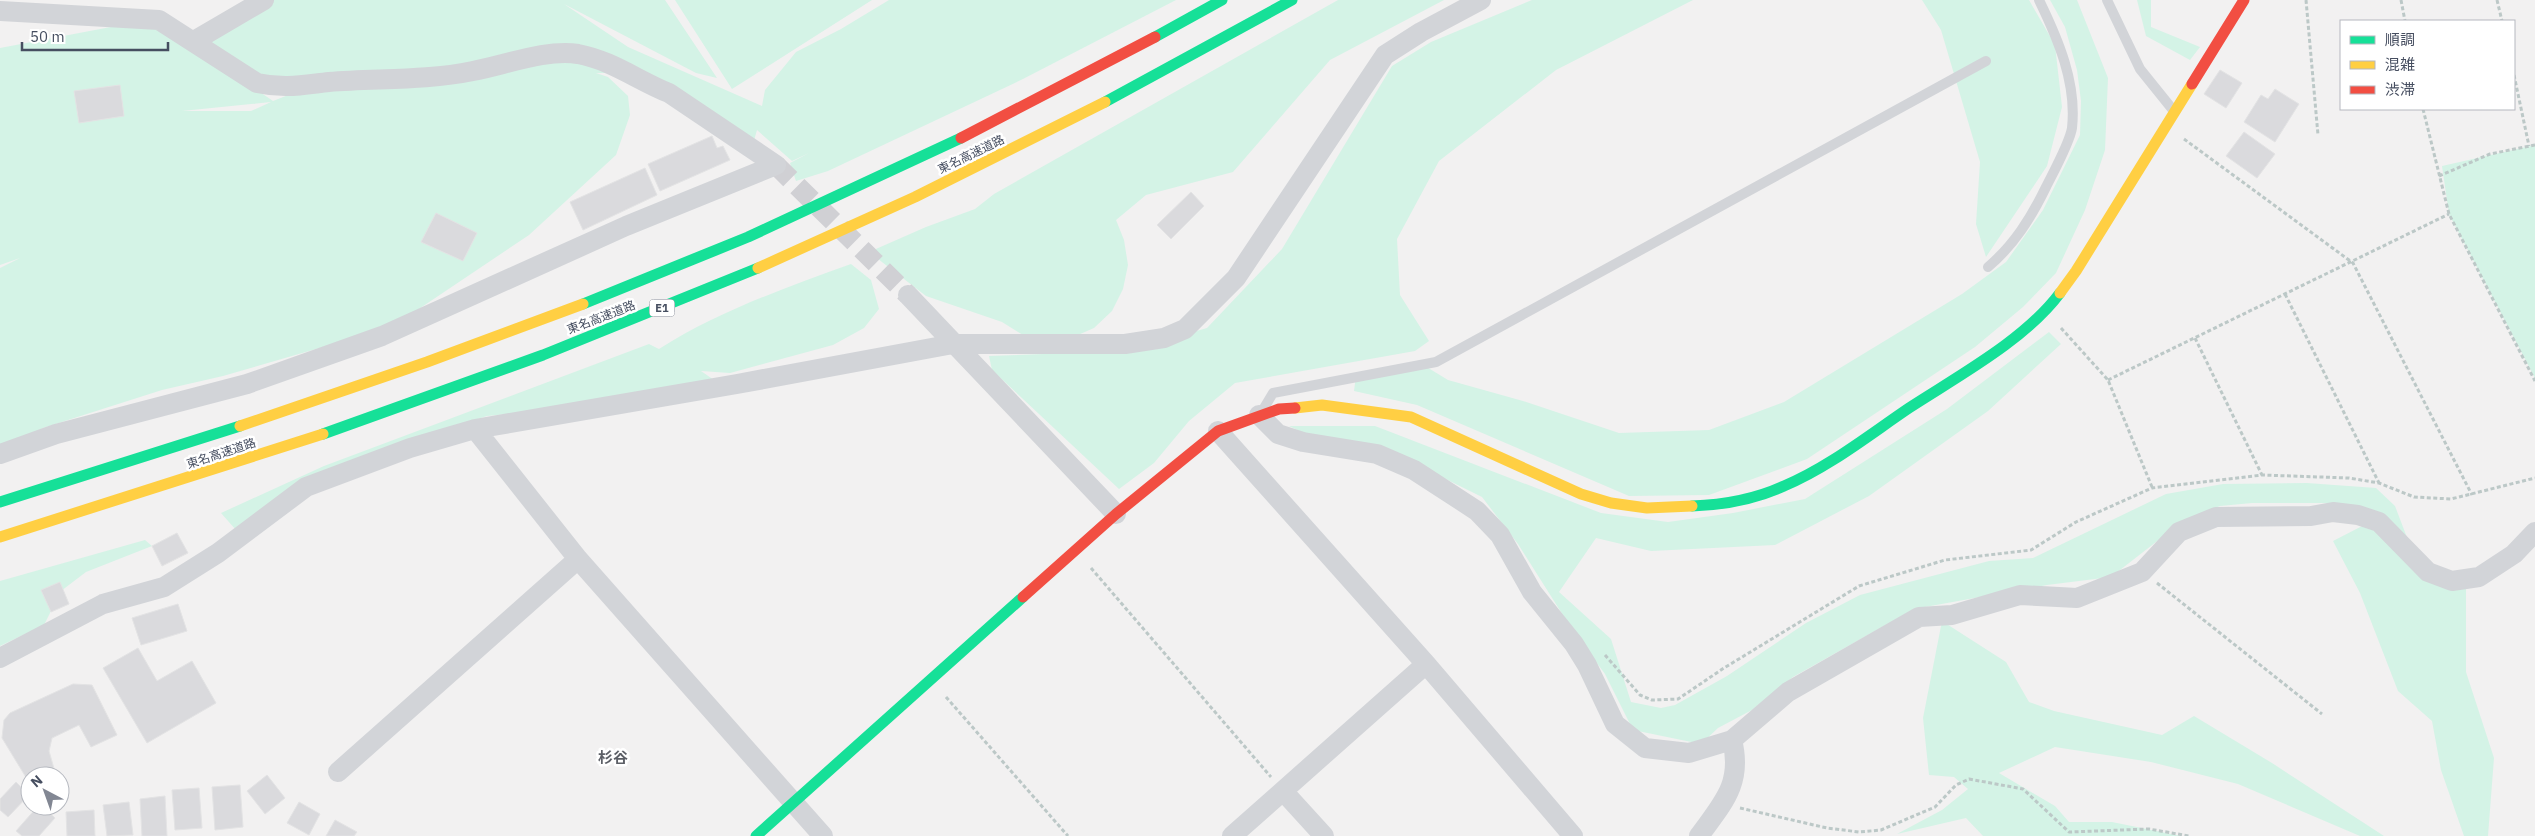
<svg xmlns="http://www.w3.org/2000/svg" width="2535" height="836" font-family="'IBM Plex Sans','Noto Sans JP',sans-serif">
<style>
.green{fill:#d4f3e6;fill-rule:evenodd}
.building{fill:#dadadd;stroke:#e3e3e4}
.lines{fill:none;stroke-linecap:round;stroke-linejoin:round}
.street-tunnel{stroke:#d0d0d4;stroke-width:20;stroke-dasharray:20 10;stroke-linecap:butt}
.path{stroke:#bcc8c7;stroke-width:3;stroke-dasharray:4 2.5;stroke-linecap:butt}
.lane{stroke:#d2d4d8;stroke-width:10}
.street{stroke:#d2d4d8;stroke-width:20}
.fast{stroke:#16e098;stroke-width:11}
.slow{stroke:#ffcf43;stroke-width:11}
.jam{stroke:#f24e42;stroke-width:11}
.labels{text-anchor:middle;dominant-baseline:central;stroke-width:5;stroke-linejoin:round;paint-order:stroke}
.shield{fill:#fff;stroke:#7e8390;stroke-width:1}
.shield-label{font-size:11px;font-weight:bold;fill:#464e60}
.street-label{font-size:12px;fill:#464e60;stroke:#fff}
.quarter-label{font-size:15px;font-weight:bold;fill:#5c5f66;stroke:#fff}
</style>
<rect width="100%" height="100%" fill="#f2f1f1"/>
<path class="green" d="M269,0H665L717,78L696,73L564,4L628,47L762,106L765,90L796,52L841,29L889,0H1176L1021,80L828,171L796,181L790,163L809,153L792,161L757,130L753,144L615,73H596L608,77L628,96L630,115L616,155L529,235L392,327L223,376L162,390L43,428L0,452V268L20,258L0,265V48L153,19L273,101L301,90L270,86L194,41ZM271,102L251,111H182Z
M675,0H872L732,89Z
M1338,0H1444L1330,60L1233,172L1146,195L1116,220L1124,240L1128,265L1123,289L1112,311L1094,328L1071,338L1023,335L1002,322L926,296L869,252L926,227L975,209L994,194Z
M1532,0H1693L1556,70L1439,161L1397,239L1400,295L1429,341L1415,351L1235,383L1189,421L1154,463L1119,489L992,370L989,356L1126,351L1207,328L1282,249L1392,66L1431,42Z
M1922,0H2029L2055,45L2062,107L2047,166L1986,257L1976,224L1980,162L1941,30Z
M2050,0H2077L2108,78L2105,150L2085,210L2056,273L2023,307L1975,347L1807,459L1709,495L1629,496L1417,405L1354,391L1356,376L1425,366L1448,380L1523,401L1619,433L1709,430L1784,402L1962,294L2006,262L2043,210L2080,135L2081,101L2077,70L2065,27Z
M2137,0H2151V27L2200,47L2190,60L2146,36Z
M2535,145V378L2449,214L2442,166Z
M851,264L871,280L879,309L864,328L833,345L730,373L701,371L714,380L562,409L487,416L384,449L236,530L221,513L324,466L649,344L659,349C719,311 785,288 851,264Z
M2049,332L2061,344L1988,411L1869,496L1775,545L1651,551L1596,538L1559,592L1611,639L1631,702L1661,708L1675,705L1727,676L1806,623L1860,595L1989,561L2033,558L2166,494L2223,484L2307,483L2376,488L2395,506L2411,548L2338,503H2252L2220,506L2183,521L2111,577L2047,585L1914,609L1793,677L1752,710L1718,728L1701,744L1633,730L1605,674L1573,631L1518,544L1482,497L1387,450L1308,435L1289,426H1375L1601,513L1668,522L1733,513L1805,499L1947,409Z
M2370,522L2425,574L2466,579V672L2494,758L2488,836H2464L2441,770L2432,721L2398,691L2360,593L2333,541Z
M145,540L152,546L86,572L61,591L44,625L0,646V581Z
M1942,621L2006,662L2029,702L2054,711L2162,735L2194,716L2272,763L2384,836H2360L2238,784L2151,762L2055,747L1999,773L2055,806L2069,822H2112L2181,836H1983L1966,818L1897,834L1942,810L1968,789L1954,777L1929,775L1923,718Z"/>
<path class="building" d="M2220,70L2242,83L2226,108L2204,94Z
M120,85L124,116L79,123L74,91Z
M2275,89L2299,104L2275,142L2244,122L2261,95L2268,99Z
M2244,132L2275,154L2257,178L2226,156Z
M712,136L717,148L723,146L730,160L660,191L648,164Z
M645,168L657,195L583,230L570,202Z
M1191,192L1204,206L1171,239L1157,225Z
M436,213L477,233L463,261L421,242Z
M177,533L188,553L162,566L152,546Z
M60,582L69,604L51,612L41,590Z
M178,604L187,631L141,645L132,618Z
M138,648L157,681L192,661L216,703L147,743L103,668Z
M73,684L92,685L117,735L91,747L79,725L52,738L49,751L55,772L48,776H30V784L2,738L4,720L10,713Z
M267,775L285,798L265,814L247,791Z
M16,782L29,795L8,817L0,810V799Z
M240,785L243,827L215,830L212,787Z
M199,788L202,828L175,830L172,790Z
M165,796L167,836H142L140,799Z
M129,802L133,835L107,836L103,805Z
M299,802L320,814L309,835L287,823Z
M38,806H42L55,818L39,836H22L16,831Z
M94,810L95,836H67L66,812Z
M335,820L357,832L354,836H326Z"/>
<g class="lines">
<path class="street-tunnel" d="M776,165L908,295"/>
<path class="path" d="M2306,0L2318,135
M2401,0L2405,21
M2497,0L2502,21
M2514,75L2529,146
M2423,109L2449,214L2535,381
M2184,139L2353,263L2472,495
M2439,176L2490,154L2535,145
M2285,294L2379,483
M2061,328L2108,380L2152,487
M2195,338L2262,475
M2108,380L2449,214
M1091,568L1271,777
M2157,583L2322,714
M1605,655L1640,695L1652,700L1678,699L1724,668L1859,586L1945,560L2031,550L2076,522L2152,488L2262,475L2349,478L2379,483L2414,497L2451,499L2535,478
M946,697L1068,836
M1740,808L1827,828L1859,832L1881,830L1935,807L1956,785L1969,779L2023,789L2069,832L2149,829L2189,836"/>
<path class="lane" d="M2107,0L2140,69L2173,110
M1988,267C2014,245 2031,218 2046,187C2053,173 2070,142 2072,128C2077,83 2058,39 2039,0
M1264,408L1273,393L1436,362L1986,61"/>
<path class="street" d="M0,11L159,20L257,83C285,89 302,85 329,82C377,78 425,81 473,71C505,65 546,49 578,54C611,60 639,81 669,93L776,165
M194,41L264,0
M908,295L1116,514
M1259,415L1278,434L1303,442L1377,454L1414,470L1477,511L1500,535L1532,592L1574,644L1587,665L1615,724L1645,748L1689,753L1732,740L1788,692L1919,617L1952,615L2020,595L2077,598L2142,572L2179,532L2216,517L2311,516L2333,512L2358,515L2379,522L2428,572L2452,581L2479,577L2514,554L2535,532
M475,429L578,559L823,836
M1218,431L1426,664L1573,836
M0,454L56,434L247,384L382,336L626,226L776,165
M0,658L103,604L164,587L218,553L306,487L410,448L475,429L737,384L953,344H1125L1164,338L1185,329L1236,278L1385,55L1421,32L1481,0
M338,772L578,559
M1283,791L1324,836
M1232,836L1426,664
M1699,836C1723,803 1743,783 1732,740"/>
<path class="fast" d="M1155,37L1222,0
M1105,102L1292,0
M583,304L748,237L961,138
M323,434L543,355L758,268
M0,502L240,426
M1692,506C1722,505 1756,499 1784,486C1829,467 1869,435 1909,408C1958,376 2025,340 2060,293
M756,836L1023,597"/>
<path class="slow" d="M758,268L915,197L1105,102
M2060,293L2076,271L2192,84
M1295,408L1322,405L1411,417L1581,494L1611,503L1647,508L1692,506
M240,426L427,362L583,304
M0,537L323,434"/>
<path class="jam" d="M2192,84L2244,0
M961,138L1155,37
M1023,597L1116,514L1218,431L1279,409L1295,408"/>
</g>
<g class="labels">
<rect class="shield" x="649.5" y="299.5" width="25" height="17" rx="4"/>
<g class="shield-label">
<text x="662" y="308">E1</text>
</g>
<g class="street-label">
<text transform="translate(971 154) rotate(-26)">東名高速道路</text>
<text transform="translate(601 317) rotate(-21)">東名高速道路</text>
<text transform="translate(221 453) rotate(-18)">東名高速道路</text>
</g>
<g class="quarter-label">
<text x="613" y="757">杉谷</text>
</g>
</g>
<rect x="2340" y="20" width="175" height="90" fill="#ffffff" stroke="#b5b8bf"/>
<rect x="2350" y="36" width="25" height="8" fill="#16e098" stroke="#b5b8bf"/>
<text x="2385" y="45" font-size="15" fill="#464e60">順調</text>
<rect x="2350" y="61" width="25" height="8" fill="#ffcf43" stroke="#b5b8bf"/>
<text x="2385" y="70" font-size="15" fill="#464e60">混雑</text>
<rect x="2350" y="86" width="25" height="8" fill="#f24e42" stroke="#b5b8bf"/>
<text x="2385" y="95" font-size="15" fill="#464e60">渋滞</text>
<g transform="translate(45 791) rotate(319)"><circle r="24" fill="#ffffff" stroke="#b5b8bf"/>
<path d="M0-4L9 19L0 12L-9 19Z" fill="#828793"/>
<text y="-8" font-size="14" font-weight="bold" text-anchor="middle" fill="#464e60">N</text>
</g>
<path d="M22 42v8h146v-8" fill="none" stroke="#464e60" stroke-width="2.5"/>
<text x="30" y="42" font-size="15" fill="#464e60" stroke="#ffffff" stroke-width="4" paint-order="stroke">50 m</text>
</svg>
